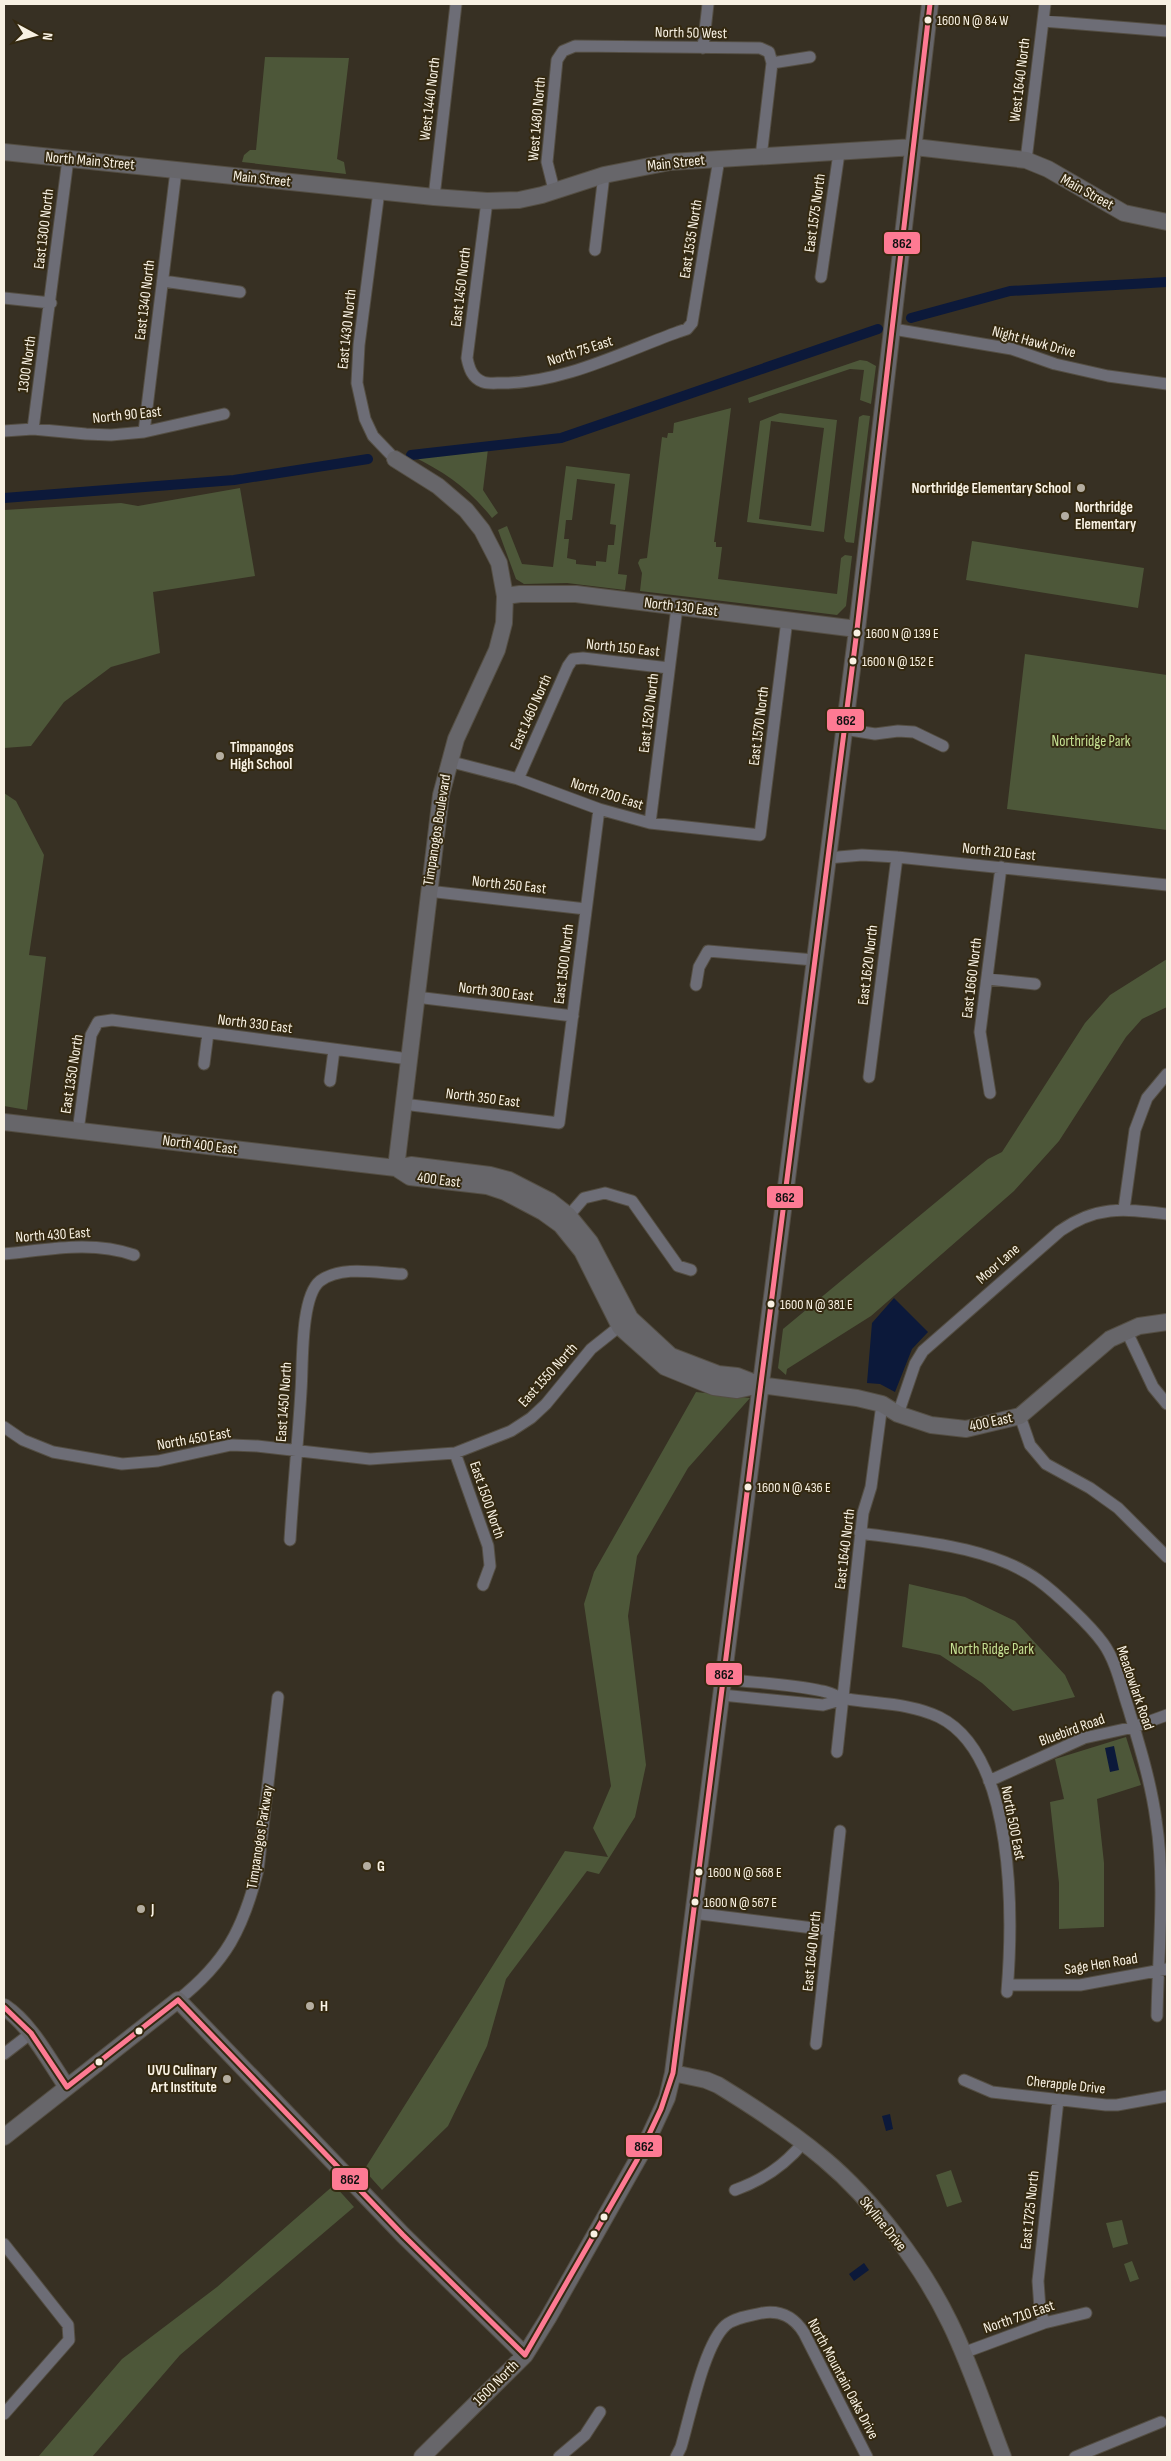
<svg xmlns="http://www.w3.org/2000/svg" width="1171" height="2461" font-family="'Sofia Sans Condensed',sans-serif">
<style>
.green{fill:#4d5739;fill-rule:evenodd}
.water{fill:#0c193a}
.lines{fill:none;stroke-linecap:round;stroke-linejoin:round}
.canal{stroke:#0c193a;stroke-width:10}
.street-casing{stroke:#544e43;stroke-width:13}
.secondary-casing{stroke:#544e43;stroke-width:18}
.street{stroke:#6d6d76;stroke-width:11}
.secondary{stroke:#67666a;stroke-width:16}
.bus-1-casing{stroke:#342911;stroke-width:9}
.bus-1{stroke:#fe7a93;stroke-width:5}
.bus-dot{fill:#f8f1e3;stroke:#342911;stroke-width:2}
.poi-dot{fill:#b4ada0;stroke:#342911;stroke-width:2}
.labels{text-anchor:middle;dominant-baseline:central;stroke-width:4;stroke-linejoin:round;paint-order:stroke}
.bus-label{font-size:14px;fill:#f8f1e3;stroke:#342911;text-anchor:start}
.street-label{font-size:15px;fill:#f8f1e3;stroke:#342911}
.poi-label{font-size:15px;font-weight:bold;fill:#f8f1e3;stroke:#342911;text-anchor:start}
.park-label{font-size:15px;fill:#c5e093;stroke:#342911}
.line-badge{stroke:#342911;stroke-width:2}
.pale-badge-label{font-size:14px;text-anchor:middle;font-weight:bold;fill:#111}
</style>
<rect width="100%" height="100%" fill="#373023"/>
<path class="green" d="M265,57L349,58L337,159L344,162L346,174L242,162L244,155L250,150H256Z
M860,360L867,361L876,366L871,404L860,400L864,370L850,369L749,403L748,398Z
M731,408L714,542H716V547H722L718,579L837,594L841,558L845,555L852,556L846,606L837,615L640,591L642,573L638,563L640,559L647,558L662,437L667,438L668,433H673L674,423Z
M780,413L837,420L824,532L747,522L760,421ZM771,421L824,428L811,526L759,519Z
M863,415L870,416L854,543L846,542L844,538L859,417Z
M488,449L483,490L498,513L492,518C469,489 445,472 412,456Z
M566,466L630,474L618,574L627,575L625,590L567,583L524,584L516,579L498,530L507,526L522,564L553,567ZM577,479L615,484L610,524L616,525L614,545H608L606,562L596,561V566L576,564V560L567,558L569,539H564L566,520H572Z
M240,488L255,576L153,592L160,653L111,667L64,702L31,746L4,748V510L121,503L138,506Z
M972,541L1144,568L1138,608L966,580Z
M1025,654L1167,675V830L1007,809Z
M4,793L16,801L44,855L29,955L46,957L27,1110L4,1106Z
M1167,959V1007L1142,1019L1126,1037L1059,1141L1014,1191L871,1316L787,1369L786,1375L778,1368L783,1329L988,1159L1002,1152L1085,1023L1110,995Z
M696,1392L750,1398L688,1468L637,1556L628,1616L646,1765L635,1817L599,1874L587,1871L506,1979L487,2046L448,2126L382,2190L364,2170L565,1851L608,1857L593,1828L611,1786L584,1604L594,1572Z
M909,1584L965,1597L1015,1621L1065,1675L1075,1697L1013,1711L982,1683L940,1655L902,1647Z
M1126,1737L1141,1785L1097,1799L1104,1863V1927L1059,1929V1883L1050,1802L1064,1799L1055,1759Z
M951,2170L962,2202L947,2207L936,2175Z
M334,2185L354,2207L180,2355L92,2457H38L122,2359L217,2287Z
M1122,2220L1128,2244L1113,2248L1106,2223Z
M1132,2261L1139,2279L1130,2282L1124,2264Z"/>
<path class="water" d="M894,1298L928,1332L912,1349L895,1392L880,1384L867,1383L872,1323Z
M1114,1746L1119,1770L1110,1772L1105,1748Z
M890,2114L893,2129L886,2131L882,2116Z
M864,2263L869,2270L854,2281L849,2274Z"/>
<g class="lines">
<path class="canal" d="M911,318L1010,291L1167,282
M411,455L561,438L878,329
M4,498L234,480L368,459"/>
<defs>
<path id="street" d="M1043,21L1167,31
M703,48L708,4
M772,63L810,57
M1026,160L1045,4
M554,190L547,162L557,60L563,51L575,46L760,48L769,52L772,63L761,157
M379,191L359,345L357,383L365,419L373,436L395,459
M434,197L456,4
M487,201L467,358C469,368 472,378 483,382C488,384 496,383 502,383C560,384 623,352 678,332L687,329L692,323L719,159
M595,250L604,175
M821,277L839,153
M163,281L240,292
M4,298L51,303
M893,329L1012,349L1055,364L1108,376L1167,384
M33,429L68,159
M4,431L33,429L86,434L111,435L144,432L224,414
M144,432L176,171
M844,729L875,734L898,731L914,732L943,746
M448,761L518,779L599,809L650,823L760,835L787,620
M518,779L568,666L573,659L583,658L669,668
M650,823L677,607
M827,858L862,855L897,857L1167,885
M428,891L586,909
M988,979L1035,984
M696,985L699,967L708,951L814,960
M416,997L573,1016
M204,1064L208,1033
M869,1077L897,857
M330,1081L334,1050
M990,1093L980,1032L1001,867
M403,1104L559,1123L599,809
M78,1131L91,1035L98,1022L112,1020L409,1059
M1124,1209L1135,1130L1147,1098L1167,1074
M565,1220L584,1198L605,1193L632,1201L678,1266L691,1270
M4,1254C47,1250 91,1240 134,1255
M1127,1332L1153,1387L1167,1404
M898,1414L915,1364L923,1351L1060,1231C1097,1205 1124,1209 1167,1214
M1020,1416L1030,1445L1046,1464L1090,1488L1118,1508L1167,1557
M4,1427L23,1440L53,1452L122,1464L158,1461L231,1445L257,1446L370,1459L455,1453L511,1431L531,1418L546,1404L591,1349L625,1322
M455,1453L488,1546L490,1566L483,1585
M860,1533C916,1541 991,1546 1038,1580C1056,1593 1090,1625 1103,1643C1116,1661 1121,1686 1128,1707C1139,1744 1151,1782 1156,1820C1166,1884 1158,1952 1157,2016
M290,1540C293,1490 298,1441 301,1391C303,1367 300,1297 320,1281C342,1265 376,1273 402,1274
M724,1679C756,1683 790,1684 822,1691C831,1692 838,1698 847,1699C878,1704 910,1703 939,1717C1016,1755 1013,1919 1007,1992
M722,1695L823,1705L844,1699
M837,1752L863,1513L871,1487L882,1404
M989,1781L1084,1738L1134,1727L1167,1715
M693,1913L829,1930
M1008,1985H1080L1167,1969
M178,2000C226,1962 243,1929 258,1870L278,1697
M816,2044L840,1831
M4,2054L30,2034
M964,2080L992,2092L1106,2105H1117L1167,2096
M735,2190C763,2180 784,2166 803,2143
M4,2244L68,2325L69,2340L4,2414
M1044,2323L1040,2309L1038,2281L1058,2100
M963,2353L1044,2323L1086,2313
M559,2457L585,2435L600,2412
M676,2457L681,2447C690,2417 704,2344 726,2325C736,2317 750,2316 762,2313C781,2310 794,2317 804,2333L867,2457
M1075,2457L1161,2422"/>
<path id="secondary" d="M4,152L434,197L487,201L519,200L542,195L604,175L670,162L915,147L1026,160L1048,169L1124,213L1167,222
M395,459L438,486L466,510L482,530L499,563L505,596L504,623L497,650L456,739L441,795L396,1168
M505,596L520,594H576L857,629
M4,1122L396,1168L411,1165L490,1175L509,1180L550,1201L568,1215L590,1242L630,1318L671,1356L718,1374L737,1376L760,1385L857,1398L882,1404L898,1414L931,1425L966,1429L1020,1416L1110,1339L1139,1326L1167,1322
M396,1168L410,1177L487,1186L505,1192L543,1212L561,1225L582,1251L620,1327L665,1367L714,1387L737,1390L760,1385
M4,2007C31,2025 49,2061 67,2087
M673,2073L706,2080L718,2085C754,2107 792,2132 824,2159C873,2200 922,2265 950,2323C971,2366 986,2413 1003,2457
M4,2137L178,2000L403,2235L525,2355
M422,2457L525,2355L548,2318L643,2150L667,2098L673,2073L856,638L930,4"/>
</defs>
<use href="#street" class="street-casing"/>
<use href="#secondary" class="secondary-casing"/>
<use href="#street" class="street"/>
<use href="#secondary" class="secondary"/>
<defs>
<path id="bus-1" d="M178,2000L403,2235L525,2355
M4,2007L31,2033L67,2087
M67,2087L178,2000
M525,2355L637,2160L661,2109L673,2073L856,638L930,4"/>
</defs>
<use href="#bus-1" class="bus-1-casing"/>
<use href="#bus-1" class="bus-1"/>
</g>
<g class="bus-dot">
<circle cx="928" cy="20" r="4.5"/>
<circle cx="857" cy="633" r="4.5"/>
<circle cx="853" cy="661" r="4.5"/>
<circle cx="771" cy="1304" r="4.5"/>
<circle cx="748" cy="1487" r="4.5"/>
<circle cx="699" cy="1872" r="4.5"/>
<circle cx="695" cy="1902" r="4.5"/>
<circle cx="139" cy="2031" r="4.5"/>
<circle cx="99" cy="2062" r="4.5"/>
<circle cx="604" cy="2217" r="4.5"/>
<circle cx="594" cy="2234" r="4.5"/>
</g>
<g class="poi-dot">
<circle cx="1081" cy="488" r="5"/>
<circle cx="1065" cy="516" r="5"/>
<circle cx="220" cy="756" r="5"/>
<circle cx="367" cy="1866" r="5"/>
<circle cx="141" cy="1909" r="5"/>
<circle cx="310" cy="2006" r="5"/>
<circle cx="227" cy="2079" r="5"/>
</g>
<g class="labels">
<g class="bus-label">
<text x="937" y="20">1600 N @ 84 W</text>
<text x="866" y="633">1600 N @ 139 E</text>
<text x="862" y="661">1600 N @ 152 E</text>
<text x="780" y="1304">1600 N @ 381 E</text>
<text x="757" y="1487">1600 N @ 436 E</text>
<text x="708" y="1872">1600 N @ 568 E</text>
<text x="704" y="1902">1600 N @ 567 E</text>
</g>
<g class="street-label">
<text transform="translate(691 33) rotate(1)">North 50 West</text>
<text transform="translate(1020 80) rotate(-83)">West 1640 North</text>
<text transform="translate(430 99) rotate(-83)">West 1440 North</text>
<text transform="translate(537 119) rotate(-85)">West 1480 North</text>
<text transform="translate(90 161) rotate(5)">North Main Street</text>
<text transform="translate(676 163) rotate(-6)">Main Street</text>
<text transform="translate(262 179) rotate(6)">Main Street</text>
<text transform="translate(1087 192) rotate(29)">Main Street</text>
<text transform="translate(815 213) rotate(-82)">East 1575 North</text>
<text transform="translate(44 229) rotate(-83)">East 1300 North</text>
<text transform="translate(691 239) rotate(-81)">East 1535 North</text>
<text transform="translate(461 287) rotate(-83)">East 1450 North</text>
<text transform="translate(145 300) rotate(-83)">East 1340 North</text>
<text transform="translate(347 329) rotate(-84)">East 1430 North</text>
<text transform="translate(1034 342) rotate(15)">Night Hawk Drive</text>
<text transform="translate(580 351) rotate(-18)">North 75 East</text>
<text transform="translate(27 364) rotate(-82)">1300 North</text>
<text transform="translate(127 415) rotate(-6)">North 90 East</text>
<text transform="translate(681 607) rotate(7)">North 130 East</text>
<text transform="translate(623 648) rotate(6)">North 150 East</text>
<text transform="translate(531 712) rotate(-66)">East 1460 North</text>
<text transform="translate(649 713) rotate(-83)">East 1520 North</text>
<text transform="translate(759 726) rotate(-83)">East 1570 North</text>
<text transform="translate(607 794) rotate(18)">North 200 East</text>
<text transform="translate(437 830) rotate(-81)">Timpanogos Boulevard</text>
<text transform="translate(999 852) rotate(6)">North 210 East</text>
<text transform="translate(509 885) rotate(6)">North 250 East</text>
<text transform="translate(564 964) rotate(-83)">East 1500 North</text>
<text transform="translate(868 965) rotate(-83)">East 1620 North</text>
<text transform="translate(972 978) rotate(-83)">East 1660 North</text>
<text transform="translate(496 992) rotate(7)">North 300 East</text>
<text transform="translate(255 1024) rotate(7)">North 330 East</text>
<text transform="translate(72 1074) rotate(-81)">East 1350 North</text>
<text transform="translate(483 1098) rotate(7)">North 350 East</text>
<text transform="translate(200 1145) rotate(7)">North 400 East</text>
<text transform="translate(439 1180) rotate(7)">400 East</text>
<text transform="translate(53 1235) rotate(-4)">North 430 East</text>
<text transform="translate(998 1264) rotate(-41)">Moor Lane</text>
<text transform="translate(548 1375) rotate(-48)">East 1550 North</text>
<text transform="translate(284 1402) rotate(-86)">East 1450 North</text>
<text transform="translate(991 1422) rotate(-12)">400 East</text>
<text transform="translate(194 1439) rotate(-10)">North 450 East</text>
<text transform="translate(487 1500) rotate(71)">East 1500 North</text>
<text transform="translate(845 1549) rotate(-83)">East 1640 North</text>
<text transform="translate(1135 1688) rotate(71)">Meadowlark Road</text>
<text transform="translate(1072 1730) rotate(-20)">Bluebird Road</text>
<text transform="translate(1013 1823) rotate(79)">North 500 East</text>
<text transform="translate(260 1837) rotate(-81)">Timpanogos Parkway</text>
<text transform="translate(812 1951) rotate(-84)">East 1640 North</text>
<text transform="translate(1101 1964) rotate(-9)">Sage Hen Road</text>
<text transform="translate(1066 2085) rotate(6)">Cherapple Drive</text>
<text transform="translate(1030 2210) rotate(-84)">East 1725 North</text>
<text transform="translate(883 2224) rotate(51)">Skyline Drive</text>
<text transform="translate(1019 2317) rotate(-19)">North 710 East</text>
<text transform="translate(843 2379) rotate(62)">North Mountain Oaks Drive</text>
<text transform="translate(496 2383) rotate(-45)">1600 North</text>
</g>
<g class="poi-label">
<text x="1071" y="488" text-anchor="end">Northridge Elementary School</text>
<text x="1075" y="507">Northridge<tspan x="1075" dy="17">Elementary</tspan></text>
<text x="230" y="747">Timpanogos<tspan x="230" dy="17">High School</tspan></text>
<text x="377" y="1866">G</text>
<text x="151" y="1909">J</text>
<text x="320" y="2006">H</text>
<text x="217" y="2070" text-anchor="end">UVU Culinary<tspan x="217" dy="17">Art Institute</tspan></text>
</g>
<g class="park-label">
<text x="1091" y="741">Northridge Park</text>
<text x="992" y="1649">North Ridge Park</text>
</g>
</g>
<g class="line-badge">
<rect x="883" y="231" width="38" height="24" rx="5" fill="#fe7a93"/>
<rect x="826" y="708" width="39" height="24" rx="5" fill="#fe7a93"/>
<rect x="766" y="1185" width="38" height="24" rx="5" fill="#fe7a93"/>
<rect x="705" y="1662" width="38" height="24" rx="5" fill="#fe7a93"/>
<rect x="625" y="2134" width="38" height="24" rx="5" fill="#fe7a93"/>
<rect x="331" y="2167" width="38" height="24" rx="5" fill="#fe7a93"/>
</g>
<g class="pale-badge-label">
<text x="902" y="248">862</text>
<text x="846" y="725">862</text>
<text x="785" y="1202">862</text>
<text x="724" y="1679">862</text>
<text x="644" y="2151">862</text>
<text x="350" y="2184">862</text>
</g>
<rect width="1171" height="2461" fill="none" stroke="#f8f1e3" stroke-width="10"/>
<g transform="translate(35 35) rotate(97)" stroke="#342911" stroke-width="4" paint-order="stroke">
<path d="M0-4L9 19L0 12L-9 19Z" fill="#f8f1e3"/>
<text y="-8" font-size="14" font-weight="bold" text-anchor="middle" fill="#f8f1e3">N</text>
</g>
</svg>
